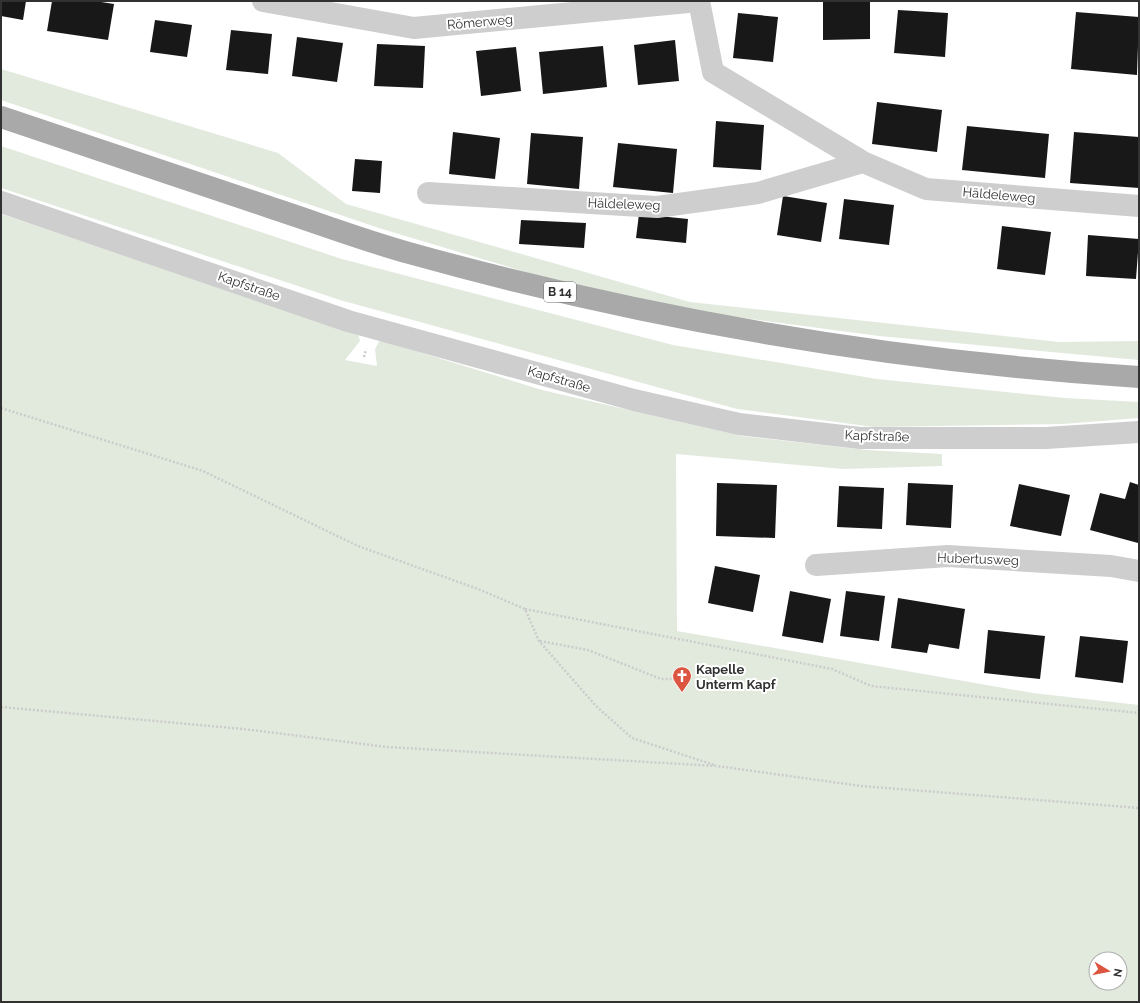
<svg xmlns="http://www.w3.org/2000/svg" width="1140" height="1003" font-family="Raleway,sans-serif">
<style>
.green{fill:#e2eade;fill-rule:evenodd}
.building{fill:#181818}
.lines{fill:none;stroke-linecap:round;stroke-linejoin:round}
.path{stroke:#cbcbcb;stroke-width:2.5;stroke-dasharray:2 2;stroke-linecap:butt}
.minor{stroke:#cecece;stroke-width:22}
.primary{stroke:#a9a9a9;stroke-width:22}
.labels{text-anchor:middle;dominant-baseline:central;stroke-width:4;stroke-linejoin:round;paint-order:stroke}
.shield{fill:#fff;stroke:#6f6f6f;stroke-width:1}
.shield-label{font-size:12px;font-weight:bold;fill:#313131}
.street-label{font-size:13px;fill:#313131;stroke:#fff}
.poi-label{font-size:13px;font-weight:bold;fill:#313131;stroke:#fff;text-anchor:start}
</style>
<rect width="100%" height="100%" fill="#fff"/>
<path class="green" d="M1,69L278,153L346,204L690,302L1059,342L1139,341V360L879,336L698,312L569,285L382,229L1,100Z
M1,146L342,259L673,345L877,379L1065,398L1139,402V418L1063,424L874,427L737,409L340,300L1,188Z
M1,214L358,333L360,341L345,360L377,366L375,349L380,340L542,390L742,436L867,450L942,454V466L844,469L676,454L677,631L1033,693L1139,705V1002H1ZM1096,959H1120V983H1096Z"/>
<path class="building" d="M1,1H26L23,20L1,16Z
M52,1H95L114,4L108,40L47,31Z
M823,1H870V39L823,40Z
M898,10L948,13L945,57L894,53Z
M1076,12L1139,17L1137,75L1071,69Z
M738,13L778,17L773,62L733,58Z
M155,20L192,25L187,57L150,52Z
M231,30L272,34L268,74L226,70Z
M297,37L343,43L337,82L292,76Z
M675,40L679,81L638,85L634,45Z
M377,44L425,46L423,88L374,86Z
M603,46L607,87L543,94L539,52Z
M516,47L521,91L481,96L476,51Z
M877,102L942,110L937,152L872,144Z
M716,121L764,125L761,170L713,167Z
M967,126L1049,134L1045,178L962,170Z
M453,132L500,138L495,179L449,174Z
M1074,132L1139,137V188L1070,183Z
M531,133L583,137L579,189L527,184Z
M618,143L677,149L673,193L613,187Z
M355,159L382,161L380,193L352,191Z
M783,196L827,203L821,242L777,235Z
M844,199L894,205L889,245L839,239Z
M639,214L688,219L686,243L636,238Z
M521,220L586,223L584,248L519,244Z
M1002,226L1051,232L1045,275L997,269Z
M1088,235L1139,239L1136,279L1086,276Z
M1130,482L1139,485L1138,543L1090,530L1100,493L1125,499Z
M717,483L777,485L775,538L716,536Z
M908,483L953,485L951,528L906,525Z
M1019,484L1070,495L1061,536L1010,526Z
M839,486L884,488L882,529L837,527Z
M715,566L760,575L753,612L708,603Z
M790,591L831,599L823,643L782,636Z
M846,591L885,596L879,641L840,636Z
M898,598L965,609L959,649L929,644L927,653L891,648Z
M988,630L1045,636L1040,679L984,673Z
M1080,636L1128,641L1123,683L1075,677Z"/>
<g class="lines">
<path class="path" d="M364,357L366,349
M1,408L203,471L358,546L478,589L525,609L539,641L596,706L632,738L714,765
M525,609L832,669L871,686L1139,713
M540,641L588,650L661,679H686
M1,707L243,729L387,747L717,766L861,786L1139,808"/>
<path class="minor" d="M263,1L414,28L699,1
M699,1L713,72L863,162L926,189L1139,206
M428,193L657,207L758,193L863,162
M1,202L348,321L634,400L739,424L860,438H1046L1139,432
M816,565L948,556L1111,566L1139,571"/>
<path class="primary" d="M1,117C90,147 180,177 269,207C315,222 362,240 409,253C649,320 890,361 1139,377"/>
</g>
<defs>
<symbol id="church-pin" viewBox="-11 -11 22 30"><path d="M0 17L-7.5 6A9.5 9.5 0 1 1 7.5 6Z" fill="#dc5540" stroke="#fff"/><path d="M-1.2-6h2.4v3.5h3.3v2.4h-3.3V6h-2.4V-.1h-3.3v-2.4h3.3Z" fill="#fff"/></symbol>
</defs>
<g fill-rule="evenodd">
<use href="#church-pin" x="671" y="665" width="22" height="30"/>
</g>
<g class="labels">
<rect class="shield" x="544" y="282" width="32" height="20" rx="3"/>
<g class="shield-label">
<text x="560" y="292">B 14</text>
</g>
<g class="street-label">
<text transform="translate(480 22) rotate(-5)">Römerweg</text>
<text transform="translate(999 195) rotate(5)">Häldeleweg</text>
<text transform="translate(624 204) rotate(2)">Häldeleweg</text>
<text transform="translate(249 286) rotate(19)">Kapfstraße</text>
<text transform="translate(559 379) rotate(16)">Kapfstraße</text>
<text transform="translate(877 436) rotate(2)">Kapfstraße</text>
<text transform="translate(978 559) rotate(2)">Hubertusweg</text>
</g>
<g class="poi-label">
<text x="696" y="669">Kapelle<tspan x="696" dy="15">Unterm Kapf</tspan></text>
</g>
</g>
<rect width="1140" height="1003" fill="none" stroke="#313131" stroke-width="4"/>
<g transform="translate(1108 971) rotate(100)"><circle r="19" fill="#ffffff" stroke="#adadad"/>
<path d="M0-3L7 15L0 10L-7 15Z" fill="#dc5540"/>
<text y="-6" font-size="11" font-weight="bold" text-anchor="middle" fill="#313131">N</text>
</g>
</svg>
